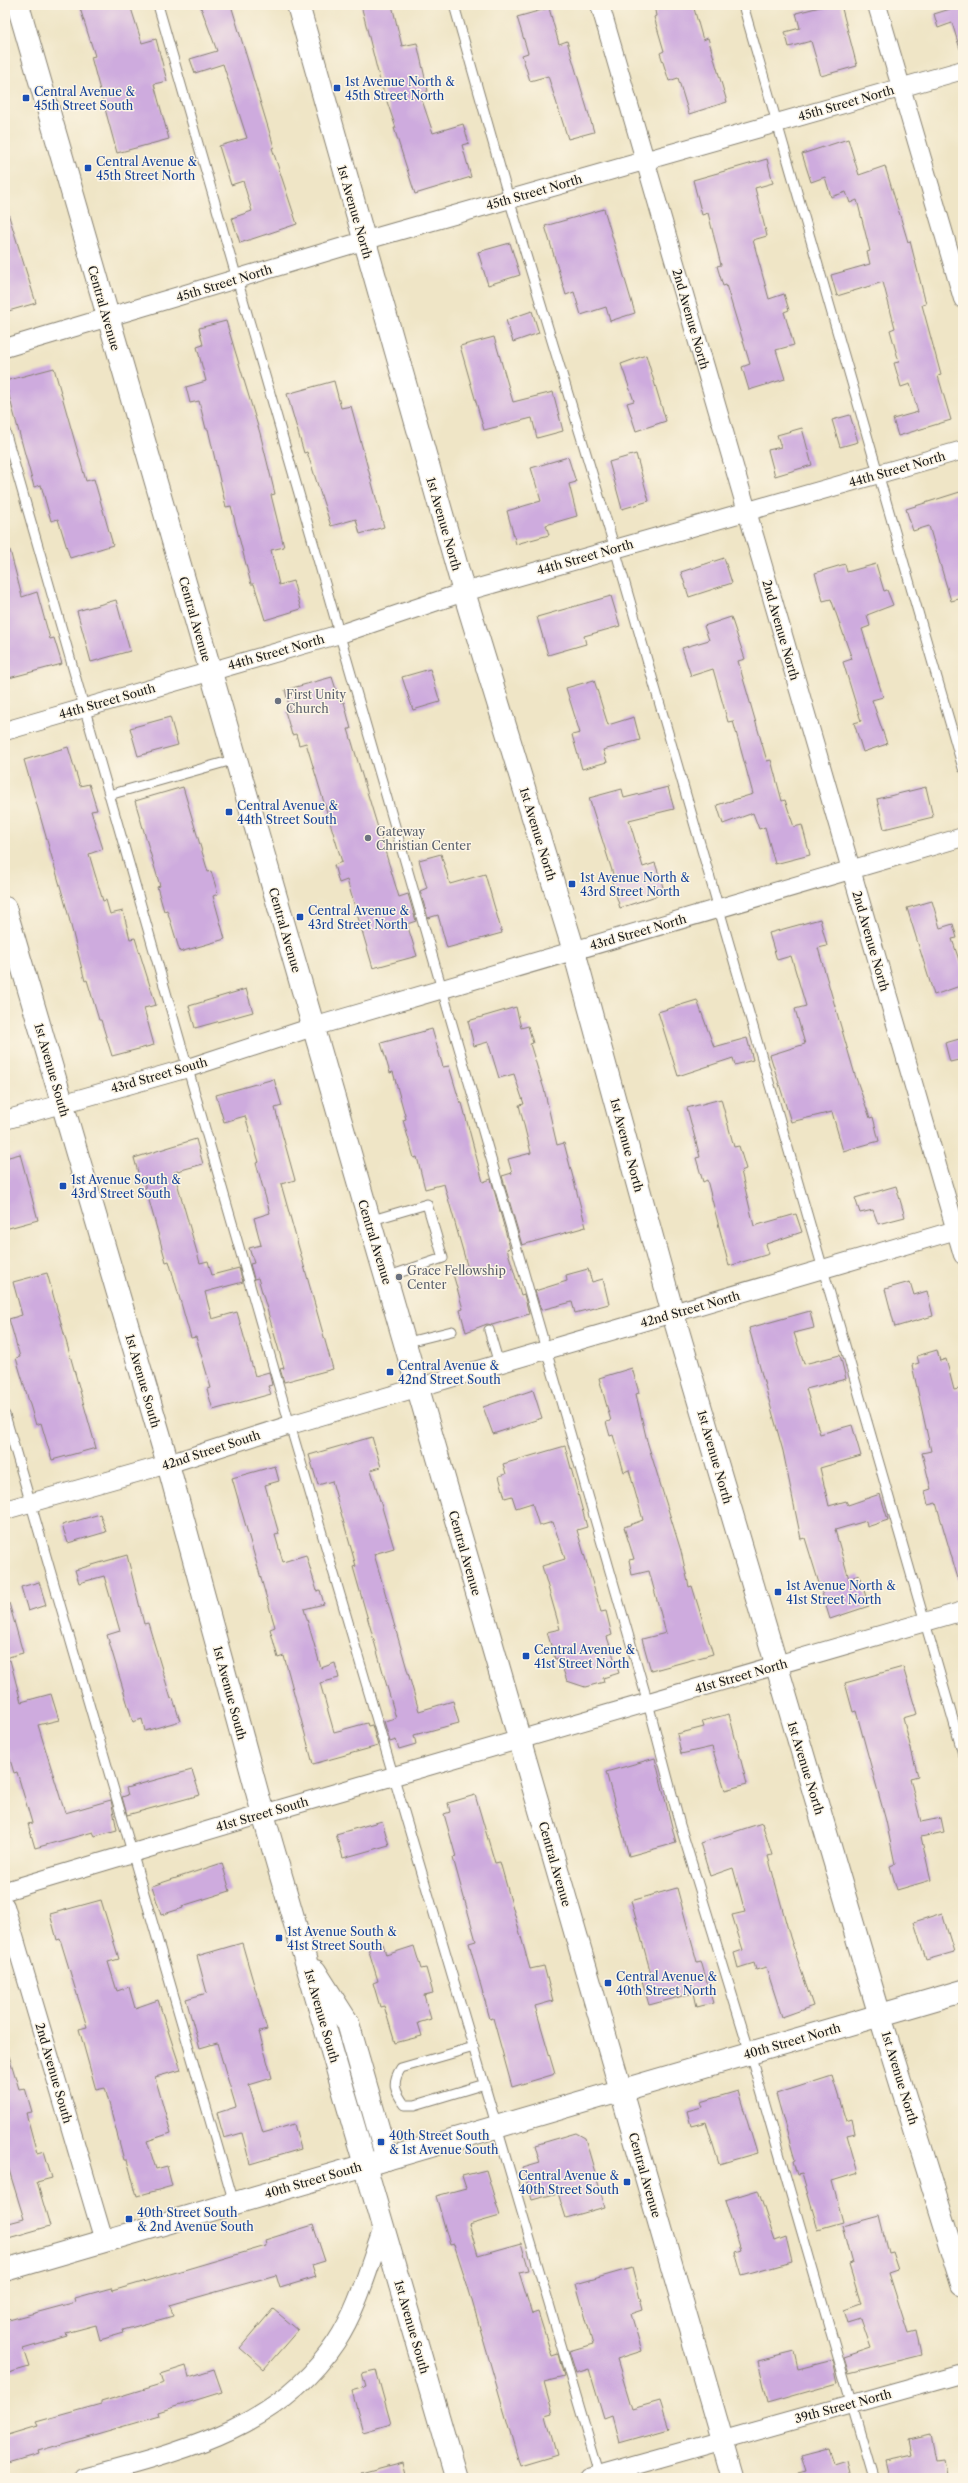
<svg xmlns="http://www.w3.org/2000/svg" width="968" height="2483" font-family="'Libre Caslon Text',serif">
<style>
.building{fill:#ceabde}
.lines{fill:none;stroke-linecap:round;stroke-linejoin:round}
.lane-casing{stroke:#868071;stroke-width:11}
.street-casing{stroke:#868071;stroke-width:20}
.secondary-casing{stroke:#868071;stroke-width:24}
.primary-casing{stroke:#868071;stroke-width:24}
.lane{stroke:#fff;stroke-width:9}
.street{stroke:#fff;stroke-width:18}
.secondary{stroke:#fff;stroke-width:22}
.primary{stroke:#fff;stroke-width:22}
.transit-dot{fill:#1a4fb4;stroke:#fcf5e5;stroke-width:1.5}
.worship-dot{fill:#6b7280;stroke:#fcf5e5;stroke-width:1.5}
.labels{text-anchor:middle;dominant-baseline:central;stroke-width:3;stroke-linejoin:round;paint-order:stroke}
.transit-label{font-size:12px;fill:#164399;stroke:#fcf5e5;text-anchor:start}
.street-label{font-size:12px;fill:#1c1c1c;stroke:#fcf5e5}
.worship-label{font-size:12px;fill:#5b616d;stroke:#fcf5e5;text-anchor:start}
</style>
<rect width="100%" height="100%" fill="#fcf5e5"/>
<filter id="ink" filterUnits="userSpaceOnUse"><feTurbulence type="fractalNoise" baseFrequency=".025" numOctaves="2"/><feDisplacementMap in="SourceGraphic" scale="8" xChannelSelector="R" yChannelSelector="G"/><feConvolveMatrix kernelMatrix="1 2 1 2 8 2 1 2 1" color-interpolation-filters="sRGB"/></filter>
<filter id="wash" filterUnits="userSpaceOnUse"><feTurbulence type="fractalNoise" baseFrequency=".012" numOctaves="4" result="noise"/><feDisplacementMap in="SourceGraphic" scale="16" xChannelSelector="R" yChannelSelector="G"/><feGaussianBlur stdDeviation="0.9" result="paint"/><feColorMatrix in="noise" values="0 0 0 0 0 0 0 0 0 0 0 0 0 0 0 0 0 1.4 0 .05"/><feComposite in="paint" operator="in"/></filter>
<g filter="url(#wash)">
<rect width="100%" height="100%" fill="#efe5c6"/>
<g id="blocks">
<path class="building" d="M79,5H130L142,43L156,39L167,81L154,84L169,139L117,153L91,57L95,56Z
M200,5H231L274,147L272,148L297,224L240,243L232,218L252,211L243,181L231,185L219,146L247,138L223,64L195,73L190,59L217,51Z
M361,5H392L402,46L417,43L428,91L420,94L433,133L463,124L469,143L462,145L471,177L415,194L394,128H396L380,81Z
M654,5H693L703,40L708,38L727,102L689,114L678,78L669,81L660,53L664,51L654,17L656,16Z
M828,5H841L857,66L821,76L811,41L789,47L785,32L800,28L796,13Z
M963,5V49H960L952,23L938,28L934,14Z
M549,8L559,44L567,41L594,132L568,139L548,76L530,81L522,55L528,53L517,17Z
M848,139L859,175L885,166L908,242L910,241L926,304L922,305L941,375L938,376L951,420L898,436L893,419L918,412L910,384L901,387L894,363L899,362L890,330L895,328L883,282L837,296L831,275L870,264L867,252L870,251L857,200L850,203L846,192L831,197L825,177L811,182L802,154Z
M767,159L773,183L755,188L767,236L753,240L769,299L784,294L789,310L784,312L794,345L776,350L785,379L749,390L742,367L750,364L726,285L723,286L717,266L721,265L708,213L702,215L693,180Z
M604,209L635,313L610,321L606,307L581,315L574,292L566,295L545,226Z
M5,213H8L36,303L5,312Z
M510,243L520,275L488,285L478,252Z
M532,311L539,333L513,342L506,320Z
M226,321L260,433L275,494L271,495L284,547L271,550L279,585L293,581L301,609L265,620L254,584H251L231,506L226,507L208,429H206L199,401L190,403L186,387L206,381L197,347L203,345L199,328Z
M494,337L513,402L553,392L563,431L537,438L532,418L484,430L460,346Z
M646,355L666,421L636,431L627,403L634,401L621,364Z
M54,368L86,481L94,479L113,545L70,558L58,519L51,521L41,485L34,487L5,381Z
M334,381L341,408L351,406L384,527L360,534L356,519L331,526L307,452L304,453L287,394Z
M850,415L858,442L840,447L832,420Z
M802,428L812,465L775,476L768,450L781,447L777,435Z
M636,454L649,501L622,509L609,462Z
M568,457L576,482L569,484L577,516L546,525L549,535L516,544L507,511L541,501L531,468Z
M963,491V598L951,601L929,526L913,531L906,509Z
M10,550L22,597L37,592L50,639L54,638L62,664L5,679V551Z
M724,558L732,583L689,597L681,572Z
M845,564L847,572L876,564L884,591L887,590L893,605L867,615L870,626L862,629L883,697L872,700L887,744L863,752L854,723L861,721L843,662L852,659L831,599L823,601L815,573Z
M611,596L620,626L584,636L586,644L548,655L537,617Z
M116,600L130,651L91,662L77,611Z
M731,617L745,659L738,661L767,761L771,760L782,801L785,800L794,827L802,825L810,855L775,864L765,827L759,829L753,813L723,824L717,805L753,794L733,721L728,722L713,669L691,676L682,648L709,640L704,626Z
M430,669L440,702L413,710L402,677Z
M332,677L340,702H344L351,729H348L399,897L408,894L416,921L407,924L417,956L373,968L347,880L339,883L334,865L342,862L306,743L299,745L296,734L292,735L285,711L290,709L285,690Z
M594,680L608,725L634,717L640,740L603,750L607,762L582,769L572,735L580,733L566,688Z
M170,717L178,745L138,756L130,728Z
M68,747L80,786L89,784L97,810L91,811L103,849L89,854L103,901L106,900L110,914L123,911L130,939L135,938L156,1005L144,1008L154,1045L112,1056L101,1020H99L87,980L85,981L67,910L24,760Z
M183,787L208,872L211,871L218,894L213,896L225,939L180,952L167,910L164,911L157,887L160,886L135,801Z
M668,787L674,809L629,820L643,867L655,863L665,893L620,908L611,878L614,877L589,798L622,789L624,798Z
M926,787L933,817L884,829L877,799Z
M441,854L450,884L485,874L502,933L447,948L438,915L428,918L420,891L427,888L419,860Z
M932,901L940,928L953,924L957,938L952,939L963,972V985L934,995L907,908Z
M820,919L827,946L818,948L855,1075L870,1118L873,1117L879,1141L843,1151L832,1112L791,1122L770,1055L805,1044L795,1009L806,1006L791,956L777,960L769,933Z
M246,989L253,1012L195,1028L189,1006Z
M697,1000L714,1047L747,1038L753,1060L735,1065L733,1058L678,1076L658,1012Z
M516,1007L521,1028L528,1026L533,1043L530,1044L544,1089L557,1145L564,1143L586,1227L522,1245L502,1176L512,1173L508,1159L531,1153L519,1105L524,1104L514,1074L499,1078L488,1042L474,1046L468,1021Z
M432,1029L443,1067L449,1066L460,1103H462L483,1182L491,1179L510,1248L507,1249L521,1295L524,1294L529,1314L492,1325L487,1324L466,1332L460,1310L463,1309L453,1274L468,1269L444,1184L425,1189L417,1157L414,1158L403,1120L406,1119L393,1072L390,1073L381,1043Z
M963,1038V1059L950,1062L945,1043Z
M274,1079L282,1106L275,1108L295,1180L281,1184L333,1369L284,1382L280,1369L284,1368L258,1278L254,1279L250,1264L254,1263L249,1248L261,1245L254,1218L270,1213L256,1163L259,1162L245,1116L224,1122L216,1095Z
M721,1099L734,1147L739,1146L746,1169L741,1171L754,1226L796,1214L802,1232L766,1244L769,1254L729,1266L707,1180L703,1182L696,1158L700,1157L687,1108Z
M196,1139L203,1164L174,1172L200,1263L208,1261L212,1275L239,1268L243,1282L205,1292L212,1319L237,1312L255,1376L269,1372L272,1385L268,1386L271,1394L213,1410L207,1389L211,1388L196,1337L191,1338L169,1261L166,1262L144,1182L141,1183L134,1158Z
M20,1154L38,1220L5,1229V1158Z
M896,1186L905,1217L878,1224L873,1210L860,1213L855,1198Z
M588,1269L592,1282L603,1279L609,1304L575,1313L572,1302L541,1310L535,1291L567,1281L566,1275Z
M47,1273L96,1448L52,1460L41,1423L36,1425L16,1358L20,1357L9,1319L22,1315L13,1282Z
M910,1282L914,1295L927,1291L933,1316L895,1327L885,1289Z
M810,1311L814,1328L794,1333L804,1364L840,1355L846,1379L806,1389L820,1434L852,1425L861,1456L820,1468L829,1506L846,1501L848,1505L880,1494L888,1520L867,1527L866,1521L835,1530L849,1579L859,1575L869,1606L830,1619L805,1538L801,1539L783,1451L749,1328Z
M937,1350L940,1361L946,1359L954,1390L959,1389L963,1405V1582H959L936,1503L928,1505L925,1491L931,1489L922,1453L931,1451L912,1365L919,1363L917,1356Z
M632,1368L639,1393L636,1394L647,1441L681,1551L689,1587L692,1586L713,1654L651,1671L642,1639L666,1633L649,1571L632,1575L629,1560L634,1559L624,1527L643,1520L629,1470L624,1472L613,1435L610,1436L606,1422L611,1421L599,1378Z
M533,1390L542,1418L493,1434L483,1407Z
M372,1437L381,1467L371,1470L394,1548L374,1554L419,1711L453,1701L459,1723L414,1735L416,1744L399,1749L396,1740L390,1742L384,1721L396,1718L353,1567L356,1566L332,1481L318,1485L309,1455Z
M565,1446L587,1527L577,1530L601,1612L606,1611L612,1635L607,1637L619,1673L603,1678L604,1682L585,1687L567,1681L559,1658L555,1659L547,1632L560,1629L542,1566L565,1559L553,1522L539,1526L532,1503L516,1508L512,1496L505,1498L499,1476L506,1474L503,1464Z
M275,1466L279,1481L265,1485L279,1534L275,1535L283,1562L306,1555L317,1591L320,1590L324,1604L304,1609L321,1668L335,1663L339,1678L320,1683L334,1732L367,1723L368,1726L372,1725L378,1746L313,1764L284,1656L278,1658L270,1629L275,1627L232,1478Z
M100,1514L106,1532L68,1543L62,1525Z
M127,1555L144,1624L148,1623L171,1699L173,1698L180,1721L145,1731L142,1719L133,1722L107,1635L120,1631L104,1576L79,1583L75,1570Z
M39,1582L46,1605L28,1611L21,1587Z
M9,1603L23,1653L5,1658V1604Z
M10,1660L21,1702L51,1694L59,1720L38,1725L65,1813L111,1800L117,1830L95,1836L93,1832L35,1848L28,1824L32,1823L17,1772L14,1773L5,1743V1661Z
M903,1667L917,1714L903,1718L918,1776L910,1778L921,1822L941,1818L944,1832L921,1837L931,1880L897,1890L890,1866L895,1864L886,1821L856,1711L853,1712L845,1683Z
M729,1714L747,1784L725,1790L712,1747L681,1754L677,1734L704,1727L702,1721Z
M655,1758L676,1843L629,1856L606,1772Z
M192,1770L200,1795L127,1815L122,1797L128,1795L126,1788Z
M475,1795L495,1863L500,1862L530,1969L544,1966L553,2001L535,2006L555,2074L512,2087L493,2018L490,2019L469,1943L476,1941L453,1858L456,1857L444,1814L450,1812L448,1803Z
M382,1821L389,1845L343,1858L336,1834Z
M762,1823L772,1855L768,1856L790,1937L813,2006L782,2017L766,1967L756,1970L754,1963L738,1968L734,1953L743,1950L732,1915L745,1912L733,1868L710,1876L700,1843Z
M222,1863L230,1891L182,1906L183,1908L161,1915L152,1886Z
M677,1888L697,1962L701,1961L713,2003L697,2007L694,1993L649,2005L641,1977L651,1974L631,1901Z
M101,1900L119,1959L108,1962L117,1991L129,1987L135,2008L158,2000L181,2070L155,2077L171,2133L147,2141L156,2169L167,2166L172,2186L137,2196L127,2160H124L105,2088L96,2090L79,2029L87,2027L60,1939L57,1940L50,1914Z
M942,1913L954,1952L926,1960L914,1922Z
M242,1943L267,2030L259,2032L272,2078L249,2085L263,2133L294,2124L301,2149L250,2164L242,2133L224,2138L217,2113L236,2107L217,2043L200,2048L186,1999L207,1993L197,1956Z
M383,1944L386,1955L414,1946L421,1969L426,1968L433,1993L424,1995L431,2019L418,2023L422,2036L395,2043L384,2006L380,2007L373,1983L378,1981L368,1948Z
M5,2056H9L19,2089L25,2088L32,2112L26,2113L37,2153L44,2151L52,2178L37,2182L50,2226L5,2239V2224L24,2219L5,2157Z
M832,2076L846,2121L852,2119L855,2133L847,2135L858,2173L832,2181L843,2222L818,2229L802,2174L797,2175L793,2161L795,2160L776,2094Z
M738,2091L757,2153L719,2164L706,2122L691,2126L687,2111L702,2107L700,2102Z
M576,2133L585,2138L605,2207L566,2218L558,2193L532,2200L523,2168L540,2163L535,2145Z
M486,2170L500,2216L469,2225L478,2255L521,2243L529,2270L519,2272L532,2314L538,2312L552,2356L558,2354L564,2377L544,2382L553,2414L546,2416L557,2455L520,2466L468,2287L454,2244L450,2245L436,2196L466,2188L462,2176Z
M758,2190L775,2241L786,2237L792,2262L742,2276L735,2252L741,2250L725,2200Z
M879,2216L888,2253L892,2252L898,2270L889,2273L908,2333L916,2331L921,2355L849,2373L844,2357L871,2348L861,2319L848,2323L844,2310L861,2304L849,2265L852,2264L842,2226Z
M313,2225L325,2261L312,2265L316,2277L280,2288L276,2275L170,2305L173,2316L123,2330L124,2333L100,2340L96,2325L66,2333L67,2336L23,2349L29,2367L5,2374V2321L76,2302L75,2298L111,2288L112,2291L266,2246L265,2240Z
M632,2268L643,2310L631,2314L642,2351L617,2359L632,2409L660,2401L669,2429L619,2443L612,2416L604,2419L589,2369L576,2373L569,2351L593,2344L576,2284Z
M273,2309L298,2330L264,2369L240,2348Z
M794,2352L798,2369L833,2360L838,2383L768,2403L758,2361Z
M186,2366L189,2377L214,2369L222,2392L158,2412L159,2416L38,2451L39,2454L5,2464V2436L38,2426L36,2422L101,2404V2402L164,2383L161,2374Z
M376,2370L391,2424L363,2432L352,2391L366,2387L362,2373Z
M931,2435L936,2460L944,2459L947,2475L936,2478H889L885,2461L912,2455L909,2440Z
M828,2449L833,2464L846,2460L850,2476L841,2478H799L798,2474L806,2472L801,2456Z
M402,2462L406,2478H362L361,2473Z"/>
</g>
</g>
<g filter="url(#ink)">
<use href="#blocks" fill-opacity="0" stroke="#868071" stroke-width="1"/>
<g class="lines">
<defs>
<path id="lane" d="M158,5L648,1703L680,1825L750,2053L873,2478
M454,5L509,199L615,549L963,1754
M743,5L963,768
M5,431L290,1425L600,2477
M109,795L236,759
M369,1221L427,1204L443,1258L386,1277
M489,1330L499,1364
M404,1343L452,1331
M5,1415L234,2203
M474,2047L401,2068C391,2083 395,2092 405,2105H415L485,2084"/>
<path id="street" d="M600,5L963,1255
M877,5L963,299
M5,348L363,241L963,70
M5,731L340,634L464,592L963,450
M5,1120L188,1068L313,1027L963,837
M5,1510L168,1464L290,1425L963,1228
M5,1891L263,1814L963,1611
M5,1906L104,2241
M84,2478C178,2452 278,2430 336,2342C358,2309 369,2266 383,2228
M588,2478L963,2373"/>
<path id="secondary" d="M18,5L733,2478
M5,2270L963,1991"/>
<path id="primary" d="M298,5L464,592L574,951L673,1314L880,2016L963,2284
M5,908L168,1464L263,1814L456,2478
M315,1971L348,2023L387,2159"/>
</defs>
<use href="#lane" class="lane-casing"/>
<use href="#street" class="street-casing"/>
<use href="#secondary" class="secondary-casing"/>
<use href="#primary" class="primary-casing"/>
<use href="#lane" class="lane"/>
<use href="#street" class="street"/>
<use href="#secondary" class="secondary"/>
<use href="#primary" class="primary"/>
</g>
</g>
<g class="transit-dot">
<rect x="333" y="84" width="8" height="8" rx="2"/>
<rect x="22" y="94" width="8" height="8" rx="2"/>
<rect x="84" y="164" width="8" height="8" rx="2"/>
<rect x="225" y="808" width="8" height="8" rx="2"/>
<rect x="568" y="880" width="8" height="8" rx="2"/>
<rect x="296" y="913" width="8" height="8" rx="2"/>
<rect x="59" y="1182" width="8" height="8" rx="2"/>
<rect x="386" y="1368" width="8" height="8" rx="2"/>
<rect x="774" y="1588" width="8" height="8" rx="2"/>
<rect x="522" y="1652" width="8" height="8" rx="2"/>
<rect x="275" y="1934" width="8" height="8" rx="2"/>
<rect x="604" y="1979" width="8" height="8" rx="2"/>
<rect x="377" y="2138" width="8" height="8" rx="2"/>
<rect x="623" y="2178" width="8" height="8" rx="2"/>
<rect x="125" y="2215" width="8" height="8" rx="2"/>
</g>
<g class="worship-dot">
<circle cx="278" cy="701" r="4"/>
<circle cx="368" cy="838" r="4"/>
<circle cx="399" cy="1277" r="4"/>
</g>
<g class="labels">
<g class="transit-label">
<text x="345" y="81">1st Avenue North &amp;<tspan x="345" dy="14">45th Street North</tspan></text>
<text x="34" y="91">Central Avenue &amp;<tspan x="34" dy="14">45th Street South</tspan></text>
<text x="96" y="161">Central Avenue &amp;<tspan x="96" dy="14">45th Street North</tspan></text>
<text x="237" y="805">Central Avenue &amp;<tspan x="237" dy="14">44th Street South</tspan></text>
<text x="580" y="877">1st Avenue North &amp;<tspan x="580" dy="14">43rd Street North</tspan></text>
<text x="308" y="910">Central Avenue &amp;<tspan x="308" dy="14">43rd Street North</tspan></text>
<text x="71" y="1179">1st Avenue South &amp;<tspan x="71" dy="14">43rd Street South</tspan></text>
<text x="398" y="1365">Central Avenue &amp;<tspan x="398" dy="14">42nd Street South</tspan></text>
<text x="786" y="1585">1st Avenue North &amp;<tspan x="786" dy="14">41st Street North</tspan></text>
<text x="534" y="1649">Central Avenue &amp;<tspan x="534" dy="14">41st Street North</tspan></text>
<text x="287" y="1931">1st Avenue South &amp;<tspan x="287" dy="14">41st Street South</tspan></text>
<text x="616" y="1976">Central Avenue &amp;<tspan x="616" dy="14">40th Street North</tspan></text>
<text x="389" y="2135">40th Street South<tspan x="389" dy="14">&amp; 1st Avenue South</tspan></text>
<text x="619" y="2175" text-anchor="end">Central Avenue &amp;<tspan x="619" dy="14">40th Street South</tspan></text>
<text x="137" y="2212">40th Street South<tspan x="137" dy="14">&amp; 2nd Avenue South</tspan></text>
</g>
<g class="street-label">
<text transform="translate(846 103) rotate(-16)">45th Street North</text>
<text transform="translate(534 192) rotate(-16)">45th Street North</text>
<text transform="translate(355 212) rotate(74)">1st Avenue North</text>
<text transform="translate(224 283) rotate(-17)">45th Street North</text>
<text transform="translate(104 308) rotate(74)">Central Avenue</text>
<text transform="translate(691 319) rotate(74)">2nd Avenue North</text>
<text transform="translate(897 469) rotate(-16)">44th Street North</text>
<text transform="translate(444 524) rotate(74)">1st Avenue North</text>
<text transform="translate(585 557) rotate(-16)">44th Street North</text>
<text transform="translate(195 619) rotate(74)">Central Avenue</text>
<text transform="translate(781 630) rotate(74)">2nd Avenue North</text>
<text transform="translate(276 652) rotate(-16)">44th Street North</text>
<text transform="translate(107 701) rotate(-16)">44th Street South</text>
<text transform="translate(538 834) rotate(73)">1st Avenue North</text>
<text transform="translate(285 930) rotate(74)">Central Avenue</text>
<text transform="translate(638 932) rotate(-16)">43rd Street North</text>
<text transform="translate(871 941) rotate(74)">2nd Avenue North</text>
<text transform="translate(52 1070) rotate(74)">1st Avenue South</text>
<text transform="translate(159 1075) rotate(-16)">43rd Street South</text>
<text transform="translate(627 1145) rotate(75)">1st Avenue North</text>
<text transform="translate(375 1242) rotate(73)">Central Avenue</text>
<text transform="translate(690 1309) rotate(-16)">42nd Street North</text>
<text transform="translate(143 1381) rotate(74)">1st Avenue South</text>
<text transform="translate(211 1450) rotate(-18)">42nd Street South</text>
<text transform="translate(715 1457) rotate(74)">1st Avenue North</text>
<text transform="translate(465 1553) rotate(74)">Central Avenue</text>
<text transform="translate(741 1676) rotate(-16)">41st Street North</text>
<text transform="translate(230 1693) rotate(75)">1st Avenue South</text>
<text transform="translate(806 1768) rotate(73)">1st Avenue North</text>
<text transform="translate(262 1814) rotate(-16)">41st Street South</text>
<text transform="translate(555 1864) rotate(74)">Central Avenue</text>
<text transform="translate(322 2016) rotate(74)">1st Avenue South</text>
<text transform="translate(792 2041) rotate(-16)">40th Street North</text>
<text transform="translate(54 2073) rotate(74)">2nd Avenue South</text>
<text transform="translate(900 2078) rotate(73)">1st Avenue North</text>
<text transform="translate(645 2175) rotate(74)">Central Avenue</text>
<text transform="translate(313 2180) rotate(-16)">40th Street South</text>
<text transform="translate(412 2327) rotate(74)">1st Avenue South</text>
<text transform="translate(843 2406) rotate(-15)">39th Street North</text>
</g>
<g class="worship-label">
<text x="286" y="694">First Unity<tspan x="286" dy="14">Church</tspan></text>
<text x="376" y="831">Gateway<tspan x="376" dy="14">Christian Center</tspan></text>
<text x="407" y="1270">Grace Fellowship<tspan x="407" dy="14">Center</tspan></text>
</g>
</g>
<rect width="968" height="2483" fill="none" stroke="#fcf5e5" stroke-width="20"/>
</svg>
